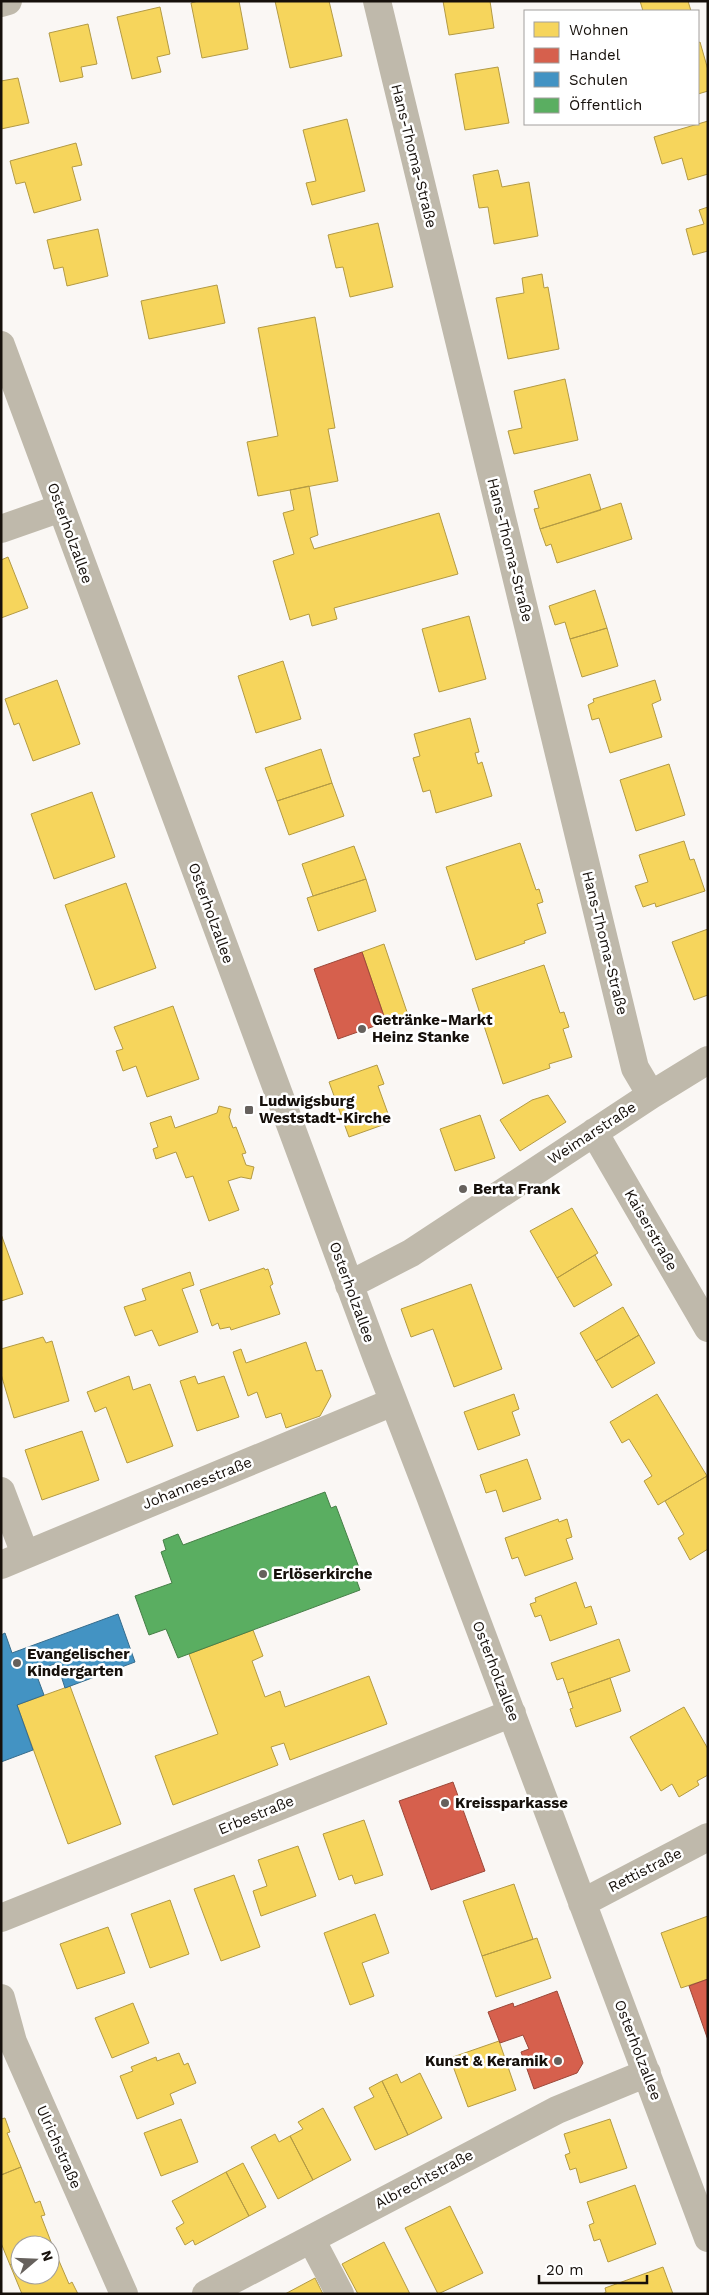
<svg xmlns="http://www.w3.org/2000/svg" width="709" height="2295" font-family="'Work Sans',sans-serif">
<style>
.homes{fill:#f6d55c;stroke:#b39a44}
.shops{fill:#d6604d;stroke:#9c4839}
.schools{fill:#4393c3;stroke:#366c8c}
.public{fill:#5aae61;stroke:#467f47}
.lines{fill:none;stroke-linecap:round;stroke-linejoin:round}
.street{stroke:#bfb9ab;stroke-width:28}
.poi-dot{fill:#66615d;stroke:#fff;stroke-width:2}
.labels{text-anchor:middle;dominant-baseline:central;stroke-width:5;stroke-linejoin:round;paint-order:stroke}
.street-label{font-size:15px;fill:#16100b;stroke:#fff}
.poi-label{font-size:15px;font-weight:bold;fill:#16100b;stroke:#fff;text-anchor:start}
</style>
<rect width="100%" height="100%" fill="#faf7f4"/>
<path class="homes" d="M198,1H239L248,49L202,58L191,3Z
M275,1H329L342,56L290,68Z
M443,1H490L494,28L449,35Z
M640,1H688L691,11H643Z
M160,7L170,54L157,57L161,72L132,79L117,17Z
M88,24L97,64L81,67L83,77L60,82L49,33Z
M700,42L708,70V91L698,94V43Z
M498,67L509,123L465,130L455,74Z
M18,78L29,123L1,129V81Z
M347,119L365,191L312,205L306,183L316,181L303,130Z
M708,121V174L688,180L682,158L662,164L654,137Z
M76,143L82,165L72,167L81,200L34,213L25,182L16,184L10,161Z
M498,170L502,187L529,182L538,236L494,244L488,207L479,208L473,175Z
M708,207V251L693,255L686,229L704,224L699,210Z
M378,223L393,287L350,297L343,267L336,268L328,235Z
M98,229L108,276L67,286L63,267L54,269L47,240Z
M542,274L544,288L548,287L559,349L508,359L496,298L524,293L522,278Z
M217,285L225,323L149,339L141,301Z
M315,317L335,428L328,429L338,481L258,496L247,442L278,436L258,328Z
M565,379L578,440L514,454L508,431L522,428L514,391Z
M590,474L601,510L540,529L534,509L539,508L534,491Z
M309,486L318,535L310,538L314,549L439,513L458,574L334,608L337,619L312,626L309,614L290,620L273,561L294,554L283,513L294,510L290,490Z
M621,503L632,539L557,563L551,544L546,546L540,529Z
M8,557L28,608L1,618V560Z
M595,590L607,628L570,639L565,622L555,625L549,606Z
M469,616L486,679L439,692L422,629Z
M607,628L618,666L582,677L570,639Z
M283,661L301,719L256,733L238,676Z
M57,680L80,744L33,761L19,723L14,725L5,699Z
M655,680L661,700L652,704L662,737L610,753L599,718L592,720L588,705L594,702L593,699Z
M470,718L479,752L475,753L478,764L482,762L492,796L436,813L430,790L423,792L413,758L420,756L414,734Z
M321,749L332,783L277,801L265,768Z
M669,764L685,815L636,831L620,780Z
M332,783L344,816L289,835L277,801Z
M92,792L115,857L54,879L31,814Z
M684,841L690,860L694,859L705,891L656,907L655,903L643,907L635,886L648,882L639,855Z
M520,843L536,890L539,889L543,902L537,904L546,933L524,941L525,943L476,960L446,867Z
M354,846L366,879L313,896L302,864Z
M366,879L376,911L318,931L307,898Z
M126,883L156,968L95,990L65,905Z
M708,929V995L694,1000L672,942Z
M384,944L408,1015L386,1022L362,952Z
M544,965L560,1013L564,1012L569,1027L563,1029L572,1057L549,1064L550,1068L503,1084L472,989Z
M173,1006L199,1079L147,1097L136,1066L123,1071L116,1051L123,1049L114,1027Z
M377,1065L384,1084L378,1086L391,1122L349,1137L329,1082Z
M548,1095L566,1122L520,1151L500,1120L532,1100Z
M219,1106L231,1109L229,1117L233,1128L236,1127L246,1153L242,1154L246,1165L254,1167L251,1179L241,1177L228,1181L239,1210L209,1221L193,1176L186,1178L176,1152L156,1159L153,1149L158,1147L150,1123L171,1116L175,1128L217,1113Z
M480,1115L495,1158L455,1171L440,1129Z
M572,1208L598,1253L557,1278L530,1231Z
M1,1234L23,1294L1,1301Z
M595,1255L612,1285L574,1307L557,1278Z
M264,1268L265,1270L268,1269L273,1284L270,1286L280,1314L231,1330L230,1327L220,1329L218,1323L212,1326L200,1290Z
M190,1272L194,1285L182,1289L198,1332L159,1346L152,1330L135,1336L124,1307L146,1300L142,1289Z
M471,1284L502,1369L454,1387L433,1329L411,1337L401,1309Z
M623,1307L639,1335L596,1361L580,1333Z
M639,1335L655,1363L612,1388L596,1361Z
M43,1337L46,1343L52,1341L69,1401L14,1418L1,1374V1349Z
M306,1342L316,1371L322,1370L331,1396L320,1416L286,1428L281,1413L266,1418L257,1392L248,1396L233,1352L241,1349L246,1363Z
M129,1376L133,1390L150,1384L173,1446L127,1463L106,1407L95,1412L87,1392Z
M195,1376L198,1384L224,1376L239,1417L197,1431L180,1381Z
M514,1394L519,1409L512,1412L520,1435L478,1450L464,1412Z
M657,1394L707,1476L658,1505L644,1481L652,1476L629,1439L622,1443L610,1422Z
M82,1431L99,1480L42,1500L25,1450Z
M527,1459L541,1499L503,1512L496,1490L486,1493L480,1475Z
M707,1476L708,1549L690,1560L678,1538L684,1534L665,1501Z
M558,1519L559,1522L567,1519L572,1537L566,1539L573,1559L525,1576L518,1557L512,1559L505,1538Z
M576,1582L585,1608L591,1606L597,1624L550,1641L541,1615L535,1617L530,1604L536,1602L535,1598Z
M253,1630L263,1656L252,1661L265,1697L280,1691L285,1707L369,1676L387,1724L290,1760L284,1743L271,1747L278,1765L173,1805L155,1756L218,1734L189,1654Z
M619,1639L630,1671L568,1693L563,1678L557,1680L551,1663Z
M610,1678L621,1711L576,1727L570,1709L573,1708L568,1693Z
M70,1686L121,1824L68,1844L17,1705Z
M684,1707L708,1749V1775L697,1781L699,1785L679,1797L672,1784L661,1791L630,1737Z
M364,1820L383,1875L355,1884L352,1875L339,1880L323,1834Z
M298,1846L316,1896L261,1916L253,1891L267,1886L258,1860Z
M234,1875L260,1947L221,1961L194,1889Z
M514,1884L533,1939L482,1956L463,1901Z
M170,1900L189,1954L150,1968L131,1914Z
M375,1914L389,1953L362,1963L374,1996L350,2005L324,1933Z
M708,1916V1979L681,1988L661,1933Z
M108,1927L125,1973L77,1989L60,1944Z
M537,1938L551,1978L496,1997L482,1956Z
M133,2003L149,2043L112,2058L95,2018Z
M499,2041L516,2090L468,2107L450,2058Z
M179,2053L184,2065L188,2063L196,2083L170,2094L174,2104L137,2119L120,2076L133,2071L131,2067L156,2057L157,2061Z
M420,2073L442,2118L408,2135L382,2081L397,2074L401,2083Z
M382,2081L408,2135L375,2150L354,2107L374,2097L369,2088Z
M323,2108L351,2160L313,2180L290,2136L303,2129L298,2122Z
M5,2118L10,2132L7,2133L21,2167L1,2175V2119Z
M181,2119L198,2162L161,2176L144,2133Z
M610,2119L627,2168L580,2183L576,2168L570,2170L565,2155L570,2153L564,2134Z
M275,2134L279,2142L290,2136L313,2180L278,2199L251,2147Z
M243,2163L266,2207L249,2216L226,2172Z
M21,2167L35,2203L40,2201L45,2215L41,2216L53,2247L20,2245V2261L10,2265L1,2243V2175Z
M226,2172L249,2216L195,2245L193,2240L185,2245L176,2228L184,2223L172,2201Z
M635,2185L656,2244L608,2262L600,2239L594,2241L589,2225L594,2223L587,2202Z
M450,2206L483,2273L438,2294L405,2228Z
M384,2242L410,2294H358L342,2264Z
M53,2247L69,2284L72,2282L78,2294H22L10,2265L20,2261V2275H50V2248Z
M663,2267L673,2294H603L606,2292L605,2288Z
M315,2278L323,2294H285Z"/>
<path class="shops" d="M362,952L386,1022L338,1039L314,969Z
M453,1782L485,1871L431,1890L399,1801Z
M708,1979V2040L689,1986Z
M557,1991L583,2063L577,2073L534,2089L521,2052L529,2049L523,2035L500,2043L488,2012L513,2003L514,2007Z"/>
<path class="schools" d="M118,1614L135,1662L65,1688L57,1663L35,1671L44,1695L17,1705L33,1750L1,1762V1635L5,1633L12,1653Z"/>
<path class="public" d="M325,1492L331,1508L336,1506L361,1573L355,1576L360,1590L178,1658L166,1629L149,1635L135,1596L172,1583L161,1552L166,1550L163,1540L178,1534L183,1545Z"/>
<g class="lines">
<path class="street" d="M377,1L635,1068L651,1095
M1,3L8,1
M1,345L376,1356L430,1496L708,2238
M1,529L61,508
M594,1132L708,1328
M349,1285L411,1253L651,1095L708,1060
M1,1491L25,1554
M1,1565L393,1402
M582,1903L708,1837
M1,1918L512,1713
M1,1998L13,2042L124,2294
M311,2239L340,2294
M206,2294L557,2110L647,2073"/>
</g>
<g class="poi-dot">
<circle cx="362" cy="1029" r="5"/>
<rect x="244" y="1105" width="10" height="10" rx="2.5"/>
<circle cx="463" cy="1189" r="5"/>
<circle cx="263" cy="1574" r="5"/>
<circle cx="17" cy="1663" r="5"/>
<circle cx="445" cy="1803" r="5"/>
<circle cx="558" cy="2061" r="5"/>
</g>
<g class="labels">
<g class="street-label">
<text transform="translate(414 156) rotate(76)">Hans-Thoma-Straße</text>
<text transform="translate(70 533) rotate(70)">Osterholzallee</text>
<text transform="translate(510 550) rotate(76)">Hans-Thoma-Straße</text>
<text transform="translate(211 913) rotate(70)">Osterholzallee</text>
<text transform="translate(605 943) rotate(76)">Hans-Thoma-Straße</text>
<text transform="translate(592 1133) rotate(-33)">Weimarstraße</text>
<text transform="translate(651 1230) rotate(60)">Kaiserstraße</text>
<text transform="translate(352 1292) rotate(70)">Osterholzallee</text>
<text transform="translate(197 1483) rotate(-22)">Johannesstraße</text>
<text transform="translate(496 1671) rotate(69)">Osterholzallee</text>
<text transform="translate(256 1815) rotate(-22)">Erbestraße</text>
<text transform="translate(645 1870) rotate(-27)">Rettistraße</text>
<text transform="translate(638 2050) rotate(69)">Osterholzallee</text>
<text transform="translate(59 2147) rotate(66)">Ulrichstraße</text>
<text transform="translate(424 2179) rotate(-28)">Albrechtstraße</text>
</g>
<g class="poi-label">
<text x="372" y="1020">Getränke-Markt<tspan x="372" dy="17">Heinz Stanke</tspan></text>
<text x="259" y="1101">Ludwigsburg<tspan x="259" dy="17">Weststadt-Kirche</tspan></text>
<text x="473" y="1189">Berta Frank</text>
<text x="273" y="1574">Erlöserkirche</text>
<text x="27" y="1654">Evangelischer<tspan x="27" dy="17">Kindergarten</tspan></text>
<text x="455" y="1803">Kreissparkasse</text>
<text x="548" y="2061" text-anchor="end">Kunst &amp; Keramik</text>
</g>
</g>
<rect width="709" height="2295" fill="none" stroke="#16100b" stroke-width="5"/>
<rect x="524" y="10" width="175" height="115" fill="#ffffff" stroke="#a29f9d"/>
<rect x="534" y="22" width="25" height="15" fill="#f6d55c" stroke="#a29f9d"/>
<text x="569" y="35" font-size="15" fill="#16100b">Wohnen</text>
<rect x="534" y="48" width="25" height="15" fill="#d6604d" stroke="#a29f9d"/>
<text x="569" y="60" font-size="15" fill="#16100b">Handel</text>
<rect x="534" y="72" width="25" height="15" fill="#4393c3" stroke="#a29f9d"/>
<text x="569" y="85" font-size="15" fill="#16100b">Schulen</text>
<rect x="534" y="98" width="25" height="15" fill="#5aae61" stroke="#a29f9d"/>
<text x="569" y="110" font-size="15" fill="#16100b">Öffentlich</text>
<g transform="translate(35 2260) rotate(71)"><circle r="24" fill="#ffffff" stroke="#a29f9d"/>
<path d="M0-4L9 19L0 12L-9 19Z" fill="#66615d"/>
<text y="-8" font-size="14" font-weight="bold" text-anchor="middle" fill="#16100b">N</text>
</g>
<path d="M539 2275v8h108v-8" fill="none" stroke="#16100b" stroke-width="2.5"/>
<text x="546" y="2275" font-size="15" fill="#16100b" stroke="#ffffff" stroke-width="4" paint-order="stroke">20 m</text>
</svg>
